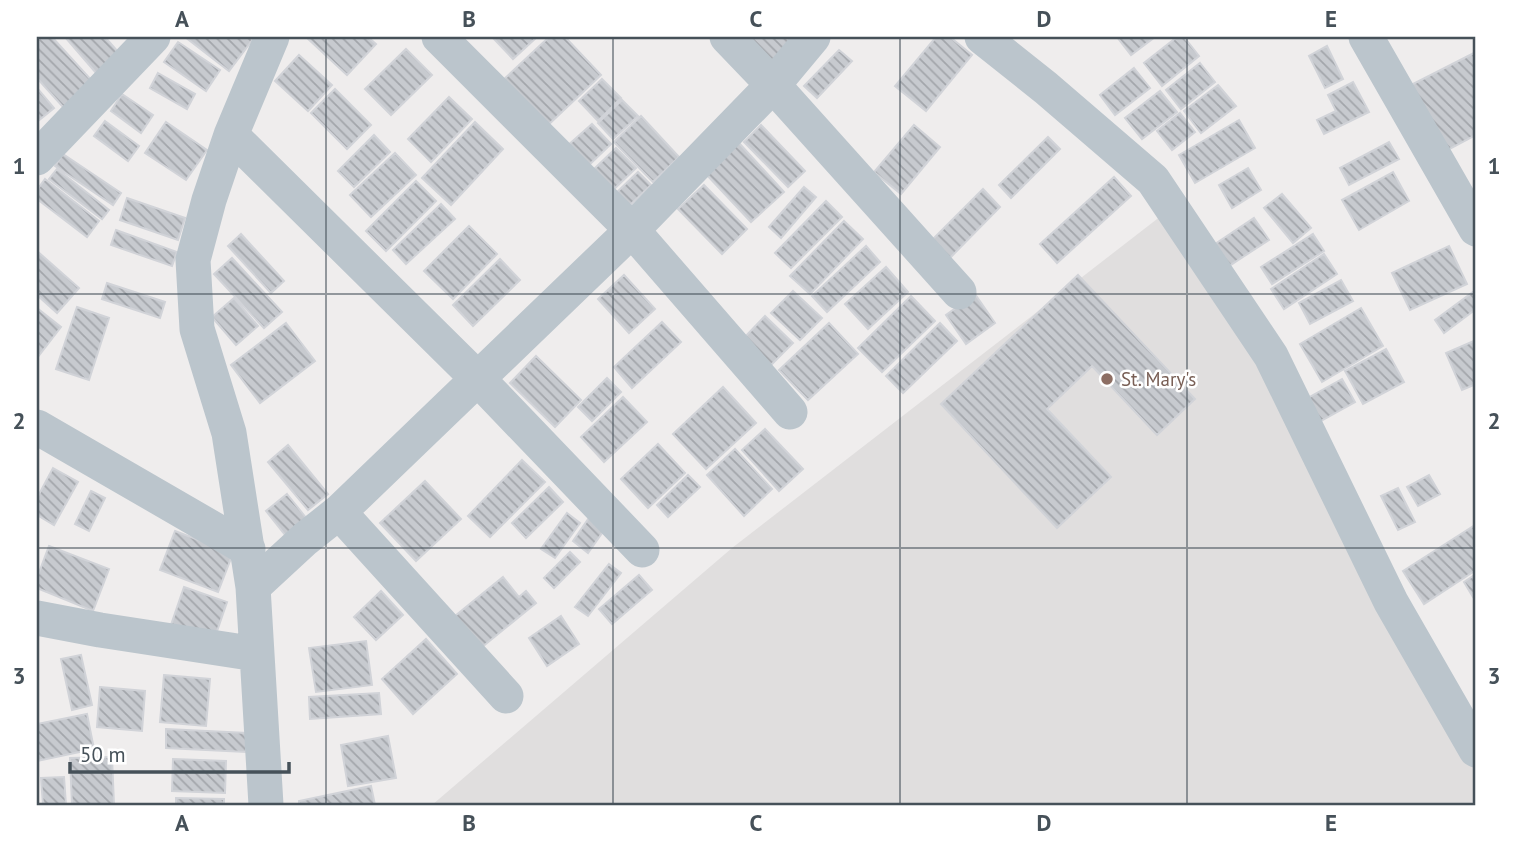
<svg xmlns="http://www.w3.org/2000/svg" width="1513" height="842" font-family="'PT Sans',sans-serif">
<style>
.education{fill:#e0dede}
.building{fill:url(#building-back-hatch);stroke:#d1d3d8;stroke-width:2}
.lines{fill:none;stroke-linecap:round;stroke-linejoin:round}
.street{stroke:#bbc5cc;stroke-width:35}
.grid{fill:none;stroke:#465159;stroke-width:2;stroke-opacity:0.55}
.education-dot{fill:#8d6e63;stroke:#fff;stroke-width:2.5}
.labels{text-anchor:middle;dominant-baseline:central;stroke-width:5;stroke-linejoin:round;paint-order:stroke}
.education-label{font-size:19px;fill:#785e54;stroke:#fff;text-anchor:start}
.neatline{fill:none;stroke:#465159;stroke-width:2.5}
.grid-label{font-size:23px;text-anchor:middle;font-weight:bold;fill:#465159}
</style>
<defs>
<pattern id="building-back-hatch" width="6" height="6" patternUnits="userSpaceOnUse" patternTransform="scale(1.75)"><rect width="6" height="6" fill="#c7cacf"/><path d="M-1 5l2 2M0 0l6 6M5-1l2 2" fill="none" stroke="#a3a6ab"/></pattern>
</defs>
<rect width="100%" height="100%" fill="#efeded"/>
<path class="education" d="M1170,209L1476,758V805H432L732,548Z"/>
<path class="building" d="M41,37H52L93,82L64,108L37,78V41Z
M65,37H105L126,61L103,81Z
M185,37H251L253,39L229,71Z
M306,37H368L376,44L347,75Z
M496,37H537L513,59L494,39Z
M549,37H565L601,75L546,127L502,81Z
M745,37H801L765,71Z
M936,37H950L972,55L926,111L895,86Z
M1117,37H1155L1131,55Z
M1177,37H1184L1199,56L1162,86L1144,63Z
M178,42L220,70L206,91L164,62Z
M1327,46L1343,79L1325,88L1309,56Z
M406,49L432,75L391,115L365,89Z
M839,50L852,61L817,98L804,86Z
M1476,52V135L1444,152L1411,85Z
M299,55L332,85L308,111L275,81Z
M1200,63L1215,82L1181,109L1166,90Z
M1134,68L1150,88L1115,115L1100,95Z
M158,73L195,94L187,109L150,88Z
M602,79L621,98L598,121L579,101Z
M1353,82L1369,112L1324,134L1317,120L1336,111L1328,95Z
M1218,85L1236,106L1201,133L1184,111Z
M37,88L54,108L37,122Z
M335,89L371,125L347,149L311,113Z
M1160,91L1177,112L1142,139L1125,118Z
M122,94L153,115L141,133L111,111Z
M449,97L472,119L431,162L408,139Z
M622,100L638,116L613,139L598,123Z
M1180,113L1195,132L1172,150L1157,131Z
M641,116L679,157L653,182L614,142Z
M1239,120L1255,148L1195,183L1179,155Z
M105,121L139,146L128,161L94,136Z
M166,122L207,150L186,180L145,153Z
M475,122L503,149L451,205L422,178Z
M592,124L611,144L587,167L567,146Z
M761,125L805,171L788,187L744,142Z
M914,125L940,147L901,194L874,172Z
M374,135L390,152L354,187L338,171Z
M1048,137L1060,149L1011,198L999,185Z
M1389,142L1399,159L1349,185L1340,168Z
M739,143L784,192L751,222L705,173Z
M616,148L636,168L613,190L593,170Z
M395,153L416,175L371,217L350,195Z
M63,154L121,193L113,205L55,166Z
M1248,168L1261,190L1232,208L1219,185Z
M57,169L109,210L102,219L49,179Z
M638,172L651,185L628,207L615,194Z
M1393,172L1409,201L1359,230L1342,200Z
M1114,177L1131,196L1057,263L1040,244Z
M45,179L99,221L87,237L37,199V190Z
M416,181L436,201L386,251L366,231Z
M704,185L747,229L722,254L678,209Z
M804,187L816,197L781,238L769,227Z
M983,189L1000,207L945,263L927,245Z
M1282,194L1311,228L1293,243L1264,208Z
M127,198L185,218L178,240L120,220Z
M826,201L842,217L791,268L775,253Z
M441,204L455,219L406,264L393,250Z
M1254,218L1269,240L1229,266L1215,244Z
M844,221L863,239L810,294L790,276Z
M469,226L497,254L453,299L424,271Z
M116,230L177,252L172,266L111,245Z
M241,234L284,281L271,293L228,246Z
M1313,234L1324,251L1272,284L1261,267Z
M866,246L880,262L827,312L812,296Z
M1449,246L1467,284L1410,310L1392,273Z
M37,251L79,288L57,313L37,295Z
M1324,254L1337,274L1284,309L1271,289Z
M232,258L282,312L264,328L214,274Z
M500,259L520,280L473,326L453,305Z
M886,267L908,292L868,329L845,304Z
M624,275L655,309L629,333L598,299Z
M1078,275L1195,399L1157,435L1092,366L1047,409L1111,477L1057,528L941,404Z
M1341,280L1353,301L1310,324L1299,303Z
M107,283L165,302L160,318L102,299Z
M793,291L822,318L800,340L771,313Z
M1473,292L1476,296V309L1444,333L1435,320Z
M975,294L995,323L966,344L946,315Z
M911,296L935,321L882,372L858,348Z
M234,298L258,326L236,345L212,317Z
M77,307L109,318L89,380L56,369Z
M37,308L61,327L37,358Z
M1361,308L1383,346L1322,382L1300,344Z
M765,316L793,343L769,367L742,340Z
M662,322L681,342L632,388L614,367Z
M286,323L315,361L260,403L231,365Z
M829,323L858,354L808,400L779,370Z
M940,323L957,341L903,393L886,376Z
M1476,340V384L1462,390L1446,353Z
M1386,349L1404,382L1363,404L1345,371Z
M536,356L581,400L555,427L510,383Z
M607,378L621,392L592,421L578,407Z
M1342,379L1355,402L1312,426L1299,403Z
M723,387L756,423L706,469L673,434Z
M623,397L647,422L604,462L581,437Z
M765,429L803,469L779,491L742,450Z
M658,444L685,473L648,508L621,479Z
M288,445L328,494L308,510L268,462Z
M735,449L772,489L744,516L707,475Z
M522,460L545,482L490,537L468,516Z
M53,468L78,482L54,525L37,515V498Z
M688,475L700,487L668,517L657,505Z
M1429,475L1440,494L1418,506L1407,487Z
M425,481L461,519L416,561L380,523Z
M549,487L563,502L526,538L512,523Z
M1398,488L1415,522L1398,530L1381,496Z
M91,491L105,498L89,531L75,524Z
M287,494L307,519L286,536L266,511Z
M567,513L580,523L555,558L541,549Z
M591,515L607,526L588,553L573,541Z
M1475,525L1476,570L1424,604L1403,571Z
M175,531L233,553L218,592L160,570Z
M49,546L109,569L93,611L37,588V578Z
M570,552L580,562L554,588L544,578Z
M609,564L621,573L588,616L575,607Z
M1476,574V595L1473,597L1464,582Z
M639,575L652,590L612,624L599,609Z
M503,577L519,597L526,591L536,603L481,648L450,620Z
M184,587L227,602L214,640L171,625Z
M381,591L403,615L376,640L354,617Z
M561,616L579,644L547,666L529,638Z
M426,639L457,674L413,714L382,679Z
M366,641L372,685L316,692L309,648Z
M81,655L92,705L72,710L61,659Z
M164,675L210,679L206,726L160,722Z
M100,687L145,691L142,731L97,727Z
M379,693L381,714L310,719L309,697Z
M87,714L94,749L37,761V724Z
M166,729L247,733L246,752L166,748Z
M388,736L396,778L348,786L341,745Z
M112,757L114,805H72L70,758Z
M173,759L226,761L225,793L172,791Z
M64,777L66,805H43L41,778Z
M371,786L375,805H299V801Z
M176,798L224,799V805H176Z"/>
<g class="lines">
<path class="street" d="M439,37L632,230L790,412
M727,37L773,85L959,292
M982,37L1046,88L1153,180L1271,356L1391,602L1476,750
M1366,37L1476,229
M231,135L477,378L642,550
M37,158L153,37
M37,427L248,549
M339,512L506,696
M253,587L305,539L339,512L632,230L773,85L813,37
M37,618L100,630L256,654
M266,805L253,587L229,433L197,329L193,260L209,200L231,135L272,37"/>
</g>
<path class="grid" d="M326,37V805M613,37V805M900,37V805M1187,37V805M37,294H1476M37,548H1476"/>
<circle class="education-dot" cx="1107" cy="379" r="7"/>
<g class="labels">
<g class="education-label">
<text x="1121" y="379">St. Mary's</text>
</g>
</g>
<rect width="1513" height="842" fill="none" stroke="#ffffff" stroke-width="77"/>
<path d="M70 762v10h219v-10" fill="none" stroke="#465159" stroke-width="3.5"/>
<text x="80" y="762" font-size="21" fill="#465159" stroke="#ffffff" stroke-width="5" paint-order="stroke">50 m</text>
<rect x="38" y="38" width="1436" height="766" class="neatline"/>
<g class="grid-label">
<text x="182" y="27">A</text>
<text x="469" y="27">B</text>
<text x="756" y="27">C</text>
<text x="1044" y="27">D</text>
<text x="1331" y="27">E</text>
<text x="19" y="174">1</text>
<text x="1494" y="174">1</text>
<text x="19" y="429">2</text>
<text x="1494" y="429">2</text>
<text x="19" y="684">3</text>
<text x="1494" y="684">3</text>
<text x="182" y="831">A</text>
<text x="469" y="831">B</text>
<text x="756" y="831">C</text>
<text x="1044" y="831">D</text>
<text x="1331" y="831">E</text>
</g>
</svg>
